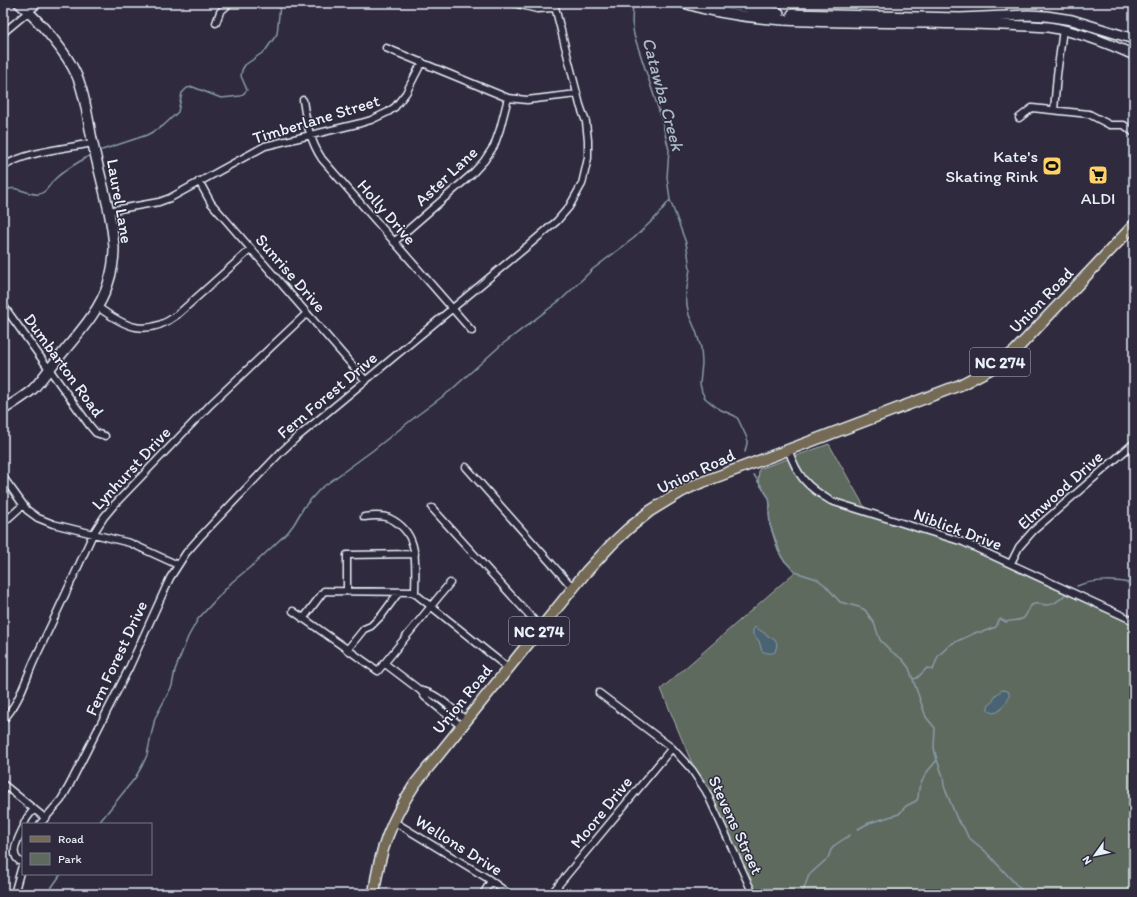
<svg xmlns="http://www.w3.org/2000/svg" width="1137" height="897" font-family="Itim,sans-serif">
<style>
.green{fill:#5f6a5e;stroke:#a4aeab}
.water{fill:#4a6373;stroke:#899ca8}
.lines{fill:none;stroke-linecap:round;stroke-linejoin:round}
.stream{stroke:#899ca8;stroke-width:1.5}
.street-casing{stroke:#e8f1f8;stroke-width:9}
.secondary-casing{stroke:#e8f1f8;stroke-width:12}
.primary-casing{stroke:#e8f1f8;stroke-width:13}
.street{stroke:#2f2a3d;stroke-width:6}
.secondary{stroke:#2f2a3d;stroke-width:9}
.primary{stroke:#756a55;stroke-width:10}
.labels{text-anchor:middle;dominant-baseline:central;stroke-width:3;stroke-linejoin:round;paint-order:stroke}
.shield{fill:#2f2a3d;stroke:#b0b5c0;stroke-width:1}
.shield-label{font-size:16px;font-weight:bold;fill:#e8f1f8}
.street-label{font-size:17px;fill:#e8f1f8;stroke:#2f2a3d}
.poi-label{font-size:17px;fill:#e8f1f8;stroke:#2f2a3d;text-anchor:end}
.water-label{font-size:18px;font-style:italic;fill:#a9b8c3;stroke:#2f2a3d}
</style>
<rect width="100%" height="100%" fill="#2f2a3d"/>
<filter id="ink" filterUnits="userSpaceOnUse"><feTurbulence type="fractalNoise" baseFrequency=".025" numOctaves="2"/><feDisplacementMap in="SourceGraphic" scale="8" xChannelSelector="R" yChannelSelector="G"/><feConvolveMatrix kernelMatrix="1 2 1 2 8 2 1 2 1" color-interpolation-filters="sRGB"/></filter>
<g filter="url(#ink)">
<path class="green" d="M829,444L869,515L962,544L1134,624V894H755L709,792L693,766L661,689L795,572L782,558L778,551L770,525L769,512L770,505L769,498L758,482L759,469Z"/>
<path class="water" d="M755,627L776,641L777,645L775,652C771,654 766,653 762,651L759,641L753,634V630Z
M1002,690L1008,691C1011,698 1008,700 1003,706C1000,710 999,712 993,713L988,710V706L992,703L996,695Z"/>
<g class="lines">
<path class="stream" d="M633,3L632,22L634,35L661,117L669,150L667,177L670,200L686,243L688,254L690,269L686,294L687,305L689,315L696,331L701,348L702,363L700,384L702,392L705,398L711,403L719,409L735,416L738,419L747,438V443L745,452
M102,150L147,135L163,126L178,112L182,93L187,88L193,87L221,98L241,96L247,90L241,76L242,70L245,65L265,51L277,34L280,5L281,3
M3,191C16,183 27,196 39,194C47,193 50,183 55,179C64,170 77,163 89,156
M754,475L769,498L770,505L769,512L770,525L782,558L795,572L817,579L825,585L840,602L859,607L865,610L874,623L880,640L892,652L902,659L909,668L926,717L935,728L934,748L937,760L943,776L944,786L957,819L964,828L968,837L984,850L1025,894
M1077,586C1093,579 1117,580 1134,584
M913,679L917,678L927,668L933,670L938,656L951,644L977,632H982L996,627L999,620L1001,619L1006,622C1012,620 1017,621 1022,619C1028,616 1027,608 1032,605C1037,602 1042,605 1047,605C1054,605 1061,599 1066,594
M98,824L135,778L142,766L147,755L155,718L172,686L175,670L188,637L198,619L232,582L254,564L288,532L294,524L304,507L320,489L372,451L419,414L450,391L500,346L563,298L593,269L634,238L656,217L670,200
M858,829L869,823L899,814L906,806L916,801L918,798L919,788L921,783L927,772L937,760
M47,894L61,874
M802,894L809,875L828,858L831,850L835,845L850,835"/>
<defs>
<path id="street" d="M513,3L537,9L554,8
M216,23L220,12L230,3
M3,33L39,3
M386,48L508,98L527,100L577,94
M303,100C306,121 310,141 322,159L472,331
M1054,110L1057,75L1063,29
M1019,118L1032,108L1089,114L1110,125H1124L1134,133
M3,167C23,152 67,148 93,143
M199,181L211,203L366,381
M108,211L159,202L170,198L265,146L361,123L371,120L388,112L395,107L406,93L422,62
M394,242L472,174L484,161L494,146L500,129L508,98
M3,305L90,426L96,433L105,436
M98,307C125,327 146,338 177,315L251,249
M788,449C798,477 806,486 831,501L963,542L1134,621
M466,467L573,588
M3,477L27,510L38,518L53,524L130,543L178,565
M432,508L541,628
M364,517C371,516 382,515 389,518C421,533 415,564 415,594
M3,523L23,505
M1011,563L1019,547L1033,531L1134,443
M347,591V555L415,554
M293,611L378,671L450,583
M303,619L324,591L413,592L508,668
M347,650L364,629L371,626L382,615L399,592
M384,663L421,691L425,697L461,726
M421,691C435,691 455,712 466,720
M599,693L672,748L692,770L706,791L753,894
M3,720C19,704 25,681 34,661C54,619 74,576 93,534L104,517L114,505L211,404L307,313
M3,784L45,818
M393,821L487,878L509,894
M24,824L27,818L34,809
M40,824L61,800L69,786L129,668L170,578L186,553L200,537L281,452L294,440L530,244L557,221L569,207L582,184L588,158V140L586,122L580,105L554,3
M23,863C7,857 18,839 23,828
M3,892L6,894
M14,894L23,862
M483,894L491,881
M551,894L672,748"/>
<path id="secondary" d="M684,3C736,20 793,21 847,22C914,23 982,23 1048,27C1079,32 1106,42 1134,55
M721,3L779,13
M792,14L960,18L1028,15L1046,16L1072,20L1134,39
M3,410C13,403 24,397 33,389C41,381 48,370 56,361C75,337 99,313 108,284C112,272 114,260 114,248C112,213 100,178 93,144C88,122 86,97 77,76C66,51 39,21 19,3"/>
<path id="primary" d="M374,894C379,851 391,820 415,784L586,572L612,544L628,529L650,511L681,492L695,485L960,385L996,366L1015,351L1134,225"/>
</defs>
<use href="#street" class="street-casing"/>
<use href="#secondary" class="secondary-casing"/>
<use href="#primary" class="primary-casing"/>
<use href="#street" class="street"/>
<use href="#secondary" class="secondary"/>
<use href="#primary" class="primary"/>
</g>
</g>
<defs>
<symbol id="stadium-square" viewBox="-11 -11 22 22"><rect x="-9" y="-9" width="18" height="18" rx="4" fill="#ffd166" stroke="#2f2a3d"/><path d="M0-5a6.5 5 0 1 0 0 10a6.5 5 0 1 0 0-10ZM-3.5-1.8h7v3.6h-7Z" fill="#111"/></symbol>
<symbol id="supermarket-square" viewBox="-11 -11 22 22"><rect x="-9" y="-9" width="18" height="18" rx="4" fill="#ffd166" stroke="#2f2a3d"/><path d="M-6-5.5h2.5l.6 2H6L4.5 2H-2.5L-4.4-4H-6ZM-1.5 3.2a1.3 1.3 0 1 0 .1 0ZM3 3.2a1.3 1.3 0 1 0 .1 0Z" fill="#111"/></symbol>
</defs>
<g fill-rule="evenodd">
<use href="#stadium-square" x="1041" y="155" width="22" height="22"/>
<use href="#supermarket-square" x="1087" y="164" width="22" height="22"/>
</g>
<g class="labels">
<g class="shield">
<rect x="970" y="348" width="60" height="28" rx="3"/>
<rect x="509" y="617" width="60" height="28" rx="3"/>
</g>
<g class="shield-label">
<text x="1000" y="362">NC 274</text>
<text x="539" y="631">NC 274</text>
</g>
<g class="street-label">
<text transform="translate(316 119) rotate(-17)">Timberlane Street</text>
<text transform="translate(446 176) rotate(-43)">Aster Lane</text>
<text transform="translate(120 201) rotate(80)">Laurel Lane</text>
<text transform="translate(387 212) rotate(49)">Holly Drive</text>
<text transform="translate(291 273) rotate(49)">Sunrise Drive</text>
<text transform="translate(1041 300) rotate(-46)">Union Road</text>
<text transform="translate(64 365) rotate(54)">Dumbarton Road</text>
<text transform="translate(327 395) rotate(-40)">Fern Forest Drive</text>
<text transform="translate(131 468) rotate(-47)">Lynhurst Drive</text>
<text transform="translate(696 471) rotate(-25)">Union Road</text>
<text transform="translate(1060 490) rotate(-42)">Elmwood Drive</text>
<text transform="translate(958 529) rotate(20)">Niblick Drive</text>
<text transform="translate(116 658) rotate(-65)">Fern Forest Drive</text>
<text transform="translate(462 699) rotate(-51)">Union Road</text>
<text transform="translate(601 812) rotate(-51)">Moore Drive</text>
<text transform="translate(736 825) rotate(65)">Stevens Street</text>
<text transform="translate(459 845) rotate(32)">Wellons Drive</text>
</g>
<g class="poi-label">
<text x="1038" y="156">Kate's<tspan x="1038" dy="20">Skating Rink</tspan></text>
<text x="1098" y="198" text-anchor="middle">ALDI</text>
</g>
<g class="water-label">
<text transform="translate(663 94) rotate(75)">Catawba Creek</text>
</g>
</g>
<rect width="1137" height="897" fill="none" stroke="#2f2a3d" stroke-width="16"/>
<rect x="8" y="8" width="1121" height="881" fill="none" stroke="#e8f1f8" stroke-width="1.5" filter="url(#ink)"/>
<rect x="22" y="823" width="130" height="52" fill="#2f2a3d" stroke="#797a88"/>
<rect x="30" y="836" width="20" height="6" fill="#756a55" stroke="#797a88"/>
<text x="58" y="843" font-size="12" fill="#e8f1f8">Road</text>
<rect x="30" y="853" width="20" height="12" fill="#5f6a5e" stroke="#797a88"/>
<text x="58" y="863" font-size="12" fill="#e8f1f8">Park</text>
<g transform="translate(1095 855) rotate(237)" stroke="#2f2a3d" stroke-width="3" paint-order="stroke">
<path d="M0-3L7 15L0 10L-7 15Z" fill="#e8f1f8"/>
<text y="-6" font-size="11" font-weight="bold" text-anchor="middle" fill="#e8f1f8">N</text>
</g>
</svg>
